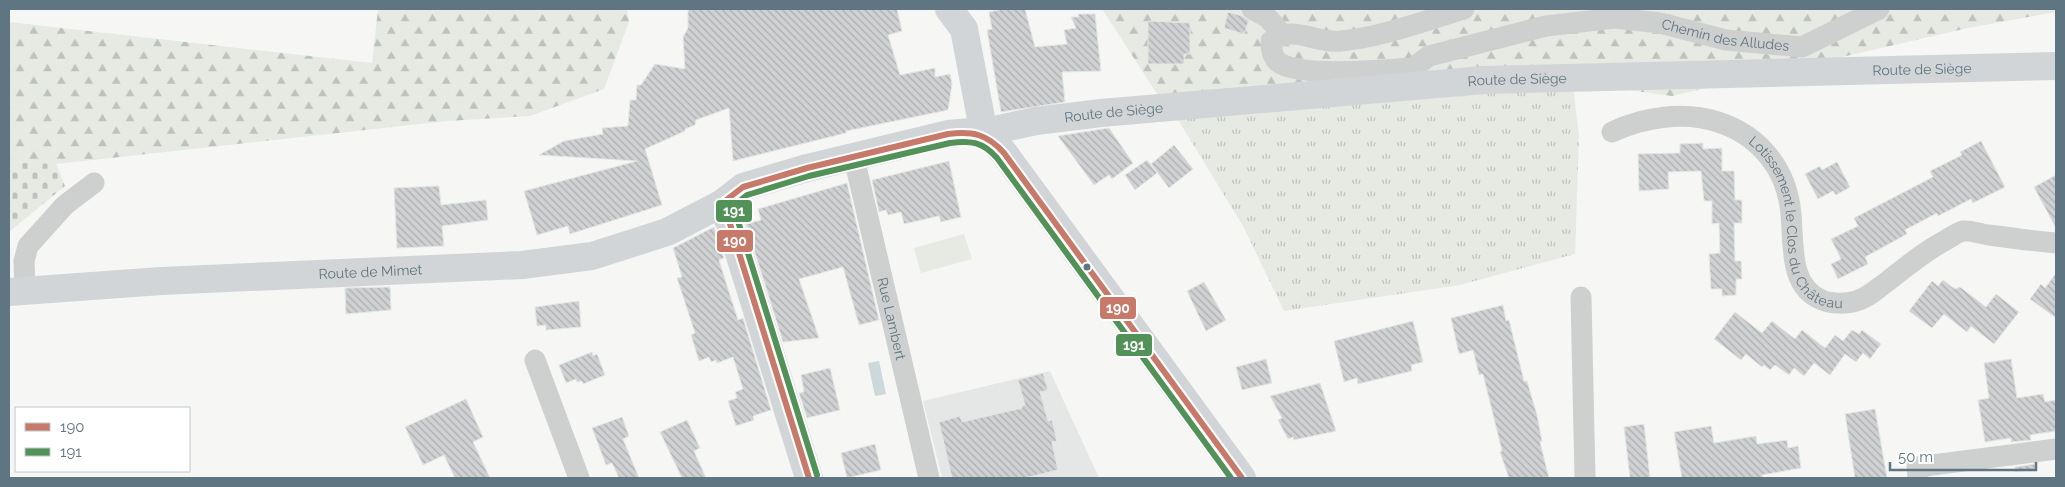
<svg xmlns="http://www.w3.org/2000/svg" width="2065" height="487" font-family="Raleway,sans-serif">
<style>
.built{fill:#e4e7e6}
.forest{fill:url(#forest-firs)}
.cemetery{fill:url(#cemetery-stones)}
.park{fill:url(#park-tufts)}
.garden{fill:#e6eae3}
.water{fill:#cdd8da}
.building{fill:url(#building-back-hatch);stroke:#e6e6e4}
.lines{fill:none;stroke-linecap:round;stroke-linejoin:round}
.street{stroke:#ced0d0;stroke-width:21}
.secondary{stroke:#d2d5d7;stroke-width:28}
.bus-1-casing{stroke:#fff;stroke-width:10}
.bus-2-casing{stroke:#fff;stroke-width:10}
.bus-1{stroke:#c87a6a;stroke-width:6}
.bus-2{stroke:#529258;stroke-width:6}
.bus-dot{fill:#5f7682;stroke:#fff;stroke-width:2}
.labels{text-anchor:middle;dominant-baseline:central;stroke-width:5;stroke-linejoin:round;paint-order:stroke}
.street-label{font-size:14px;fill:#5f7682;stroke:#fff}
.line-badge{stroke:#fff;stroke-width:2}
.badge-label{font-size:14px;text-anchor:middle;font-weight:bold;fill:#fff}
</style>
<defs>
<pattern id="forest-firs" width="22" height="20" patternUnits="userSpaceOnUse" patternTransform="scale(1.25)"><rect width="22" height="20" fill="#e6eae3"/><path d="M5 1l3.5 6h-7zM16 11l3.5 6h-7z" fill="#bec2bd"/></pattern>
<pattern id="cemetery-stones" width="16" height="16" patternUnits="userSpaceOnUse" patternTransform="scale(1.25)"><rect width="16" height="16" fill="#e6eae3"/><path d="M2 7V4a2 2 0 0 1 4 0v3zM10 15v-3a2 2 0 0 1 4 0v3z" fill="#bec2bd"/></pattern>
<pattern id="park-tufts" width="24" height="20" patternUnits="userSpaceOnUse" patternTransform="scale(1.25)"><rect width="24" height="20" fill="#e6eae3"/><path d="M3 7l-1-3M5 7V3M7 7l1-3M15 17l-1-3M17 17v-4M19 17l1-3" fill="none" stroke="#bec2bd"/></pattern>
<pattern id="building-back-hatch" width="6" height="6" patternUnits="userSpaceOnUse" patternTransform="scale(1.25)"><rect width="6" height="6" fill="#cfd1d2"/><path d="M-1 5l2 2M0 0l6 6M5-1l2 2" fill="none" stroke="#abaeb0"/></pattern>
</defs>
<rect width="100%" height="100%" fill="#f6f6f5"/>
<path class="built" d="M1050,371L1099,478H942L923,401Z"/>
<path class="forest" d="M378,9H627L629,22L604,89L530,116L447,121L56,164L9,162V22L372,63Z
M1102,9H2056V12L1968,28L1672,96L1498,72L1161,100Z"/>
<path class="cemetery" d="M9,162L56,164L65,186L9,232Z"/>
<path class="park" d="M1573,86L1579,137L1575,254L1460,285L1284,311L1243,226L1175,115Z"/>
<path class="garden" d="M964,234L972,259L921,273L914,248Z"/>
<path class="water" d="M879,361L886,394L875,396L868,363Z"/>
<path class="building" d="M688,9H897L902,31L888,35L900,75L935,68V77L950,74L952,84L948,110L846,131V133L733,161L729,108L696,120L695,125L685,129V131L645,149L662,205L570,234L568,226L537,235L524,191L637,161L539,155L564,141L603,134L602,128L628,126L630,100H636L637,85H641L655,64L685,69L683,37L688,28Z
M1004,9H1025L1035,47L1067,44L1064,30L1076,28L1071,17H1079L1078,14H1095L1101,71L1062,72L1065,102L1001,112L987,30L992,29L989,12Z
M1228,12L1242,16L1249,21L1244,34L1224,28Z
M1148,21L1190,23V54H1184V64H1148Z
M1109,128L1133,163L1112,179L1109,175L1094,185L1058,136Z
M1981,141L2005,187L1973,203L1971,199L1938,216L1937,213L1905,230L1907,234L1865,257L1868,264L1838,279L1831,264L1841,259L1831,239L1858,226L1854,218L1933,177L1930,171L1962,155L1960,152Z
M1703,143V149L1722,148V171H1734L1735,200H1742V223H1734L1735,261H1741L1742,279H1736V295L1722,296V289H1711L1709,254L1720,253L1719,223L1712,224V201H1704L1701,171L1668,172L1669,189L1639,191L1638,154L1680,153V144Z
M1174,145L1193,169L1169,188L1151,164Z
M1147,160L1157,173L1135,190L1125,175Z
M949,161L961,217L941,222L939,216L904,224L901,212L888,215L886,210L879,212L872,180Z
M1837,162L1850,187L1836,195L1833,191L1818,199L1805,174L1820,166L1822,170Z
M2056,175V228L2034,187Z
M847,183L879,320L859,325L843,267L799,279L819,338L783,342L746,224L761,220L758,209Z
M439,186L441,205L486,200L488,220L442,226L444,246L397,248L394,188Z
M714,227L724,258L719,260L729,292L738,320L743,318L771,410L753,416L754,420L736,426L728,401L737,398L735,392L743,389L733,357L717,363L716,360L711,362L709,357L699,361L691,335L695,333L677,278L682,277L673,248Z
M2056,273V318L2030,299L2041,284L2045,288Z
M1943,280L1955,289L1960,287L1986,307L1996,294L2019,312L1994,344L1971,326L1967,332L1944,314L1932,328L1909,311L1932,281L1938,286Z
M1204,282L1226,320L1206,331L1187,291Z
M390,287L391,310L346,314L345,288Z
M579,301L581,327L546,330V325L537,326L535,307Z
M1503,305L1506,321L1509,320L1524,381H1527L1537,415L1542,441L1540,442L1549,478H1509L1500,452L1502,451L1483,374L1479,375L1473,350L1459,354L1451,318Z
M1735,312L1762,333L1772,321L1795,339L1802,330L1825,348L1835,335L1843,341L1852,330L1859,334L1862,330L1881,344L1870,359L1863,353L1856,362L1845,354L1830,375L1814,363L1804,376L1794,368L1789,375L1775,365L1770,370L1764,365L1762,367L1746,354L1741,360L1714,339Z
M1413,321L1423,362L1411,365L1412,371L1358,384L1357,378L1344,382L1334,341Z
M592,352L593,356L597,354L605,375L583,384L582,381L577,382L576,379L566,383L559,365Z
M1266,359L1272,383L1242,390L1236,367Z
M2011,359L2017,398L2043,394L2045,402L2056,400V431L2030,435L2031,440L2011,442V438L1985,442L1978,400L1989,398L1984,363Z
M830,368L840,410L807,418L799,393L804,392L801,375Z
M1043,373L1048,390L1040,392L1048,421L1052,420L1057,441L1052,442L1058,470L1025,478H952L939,422L960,416L962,422L1022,408V405H1025L1018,380Z
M1320,383L1336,431L1294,440L1293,437L1288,439L1278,420L1282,418L1270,396Z
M466,399L483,437L473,442L490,478H455L444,455L423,465L405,427Z
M1875,409L1887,478H1855L1845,414Z
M622,417L629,436L623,439L639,478H619L612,463L606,465L592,428Z
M687,420L700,448L694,451L706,478H682L660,432Z
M1644,424L1650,478H1630L1624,427Z
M1711,426L1714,443L1756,436L1757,444L1787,440L1788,448L1798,446L1801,468L1762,475L1763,478H1682L1674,432Z
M875,444L881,470L847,478L841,453Z
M2035,464V469L2015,472V467Z"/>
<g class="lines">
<g class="street">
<path d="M1252,9L1267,17L1281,33"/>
<path d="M1413,68C1381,70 1308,77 1281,64C1272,59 1271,49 1271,41C1295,24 1314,44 1341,41C1382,37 1424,21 1464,9"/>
<path id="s1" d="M1405,86L1413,68L1429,56L1546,26L1615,18L1660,23L1726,40L1802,47L1879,9"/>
<path id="s2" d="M1612,132C1644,117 1684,111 1718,122C1756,134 1784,165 1790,206C1795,237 1786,286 1822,300C1831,304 1847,304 1856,301C1868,298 1878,288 1888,281C1907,266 1925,251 1946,240C1951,237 1958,232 1963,231C1970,230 1981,234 1989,235C2011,238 2034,241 2056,243"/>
<path id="s3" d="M854,158L929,478"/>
<path d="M25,291L24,261L28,246L65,205L94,183"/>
<path d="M1581,297L1585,478"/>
<path d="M535,360L579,478"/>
<path d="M1918,478L1917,467L2056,449"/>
</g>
<g class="secondary">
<path d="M949,9L964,29L981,118V133"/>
<path d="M981,133L989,137L1004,153L1242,478"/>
<path d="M721,204L730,224L809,478"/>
<path id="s4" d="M9,292L161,281L522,265L592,256L667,232L721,204L743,187L807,168L948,134L971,132L981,133L1036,121L1101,113L1484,80L2056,66"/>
</g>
<defs>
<path id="bus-1" d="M809,478L730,224L721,204L743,187L807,168L948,134C973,131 987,134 1004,153L1242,478"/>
<path id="bus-2" d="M817,475L738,221L732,207L747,195L809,176L950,143C971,140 983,142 997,158L1231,478"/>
</defs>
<use href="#bus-1" class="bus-1-casing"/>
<use href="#bus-2" class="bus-2-casing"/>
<use href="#bus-1" class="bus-1"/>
<use href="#bus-2" class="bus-2"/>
</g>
<circle class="bus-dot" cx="1087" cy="267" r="4.5"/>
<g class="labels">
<g class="street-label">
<text stroke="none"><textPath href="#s1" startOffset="342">Chemin des Alludes</textPath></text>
<text stroke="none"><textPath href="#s4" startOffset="1941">Route de Siège</textPath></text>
<text stroke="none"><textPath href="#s4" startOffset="1536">Route de Siège</textPath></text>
<text stroke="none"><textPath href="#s4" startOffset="1131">Route de Siège</textPath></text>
<text stroke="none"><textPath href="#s2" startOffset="249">Lotissement le Clos du Château</textPath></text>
<text stroke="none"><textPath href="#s4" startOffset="362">Route de Mimet</textPath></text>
<text stroke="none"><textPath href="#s3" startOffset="165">Rue Lambert</textPath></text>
</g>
</g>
<g class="line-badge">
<rect x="715" y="199" width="38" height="24" rx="5" fill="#529258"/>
<rect x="716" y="229" width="38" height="24" rx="5" fill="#c87a6a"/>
<rect x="1099" y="296" width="38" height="24" rx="5" fill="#c87a6a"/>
<rect x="1115" y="333" width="38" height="24" rx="5" fill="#529258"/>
</g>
<g class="badge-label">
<text x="734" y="216">191</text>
<text x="735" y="246">190</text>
<text x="1118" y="313">190</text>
<text x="1134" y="350">191</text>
</g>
<rect width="2065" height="487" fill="none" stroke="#5f7682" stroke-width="20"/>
<rect x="15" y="407" width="175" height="65" fill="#ffffff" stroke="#bfc8cd"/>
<rect x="25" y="423" width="25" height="8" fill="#c87a6a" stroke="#bfc8cd"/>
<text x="60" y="432" font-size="15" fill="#5f7682">190</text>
<rect x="25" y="448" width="25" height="8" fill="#529258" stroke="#bfc8cd"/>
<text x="60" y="457" font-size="15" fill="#5f7682">191</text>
<path d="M1890 462v8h146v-8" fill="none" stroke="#5f7682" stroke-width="2.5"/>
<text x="1898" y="462" font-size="15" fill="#5f7682" stroke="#ffffff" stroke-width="4" paint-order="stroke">50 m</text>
</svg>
